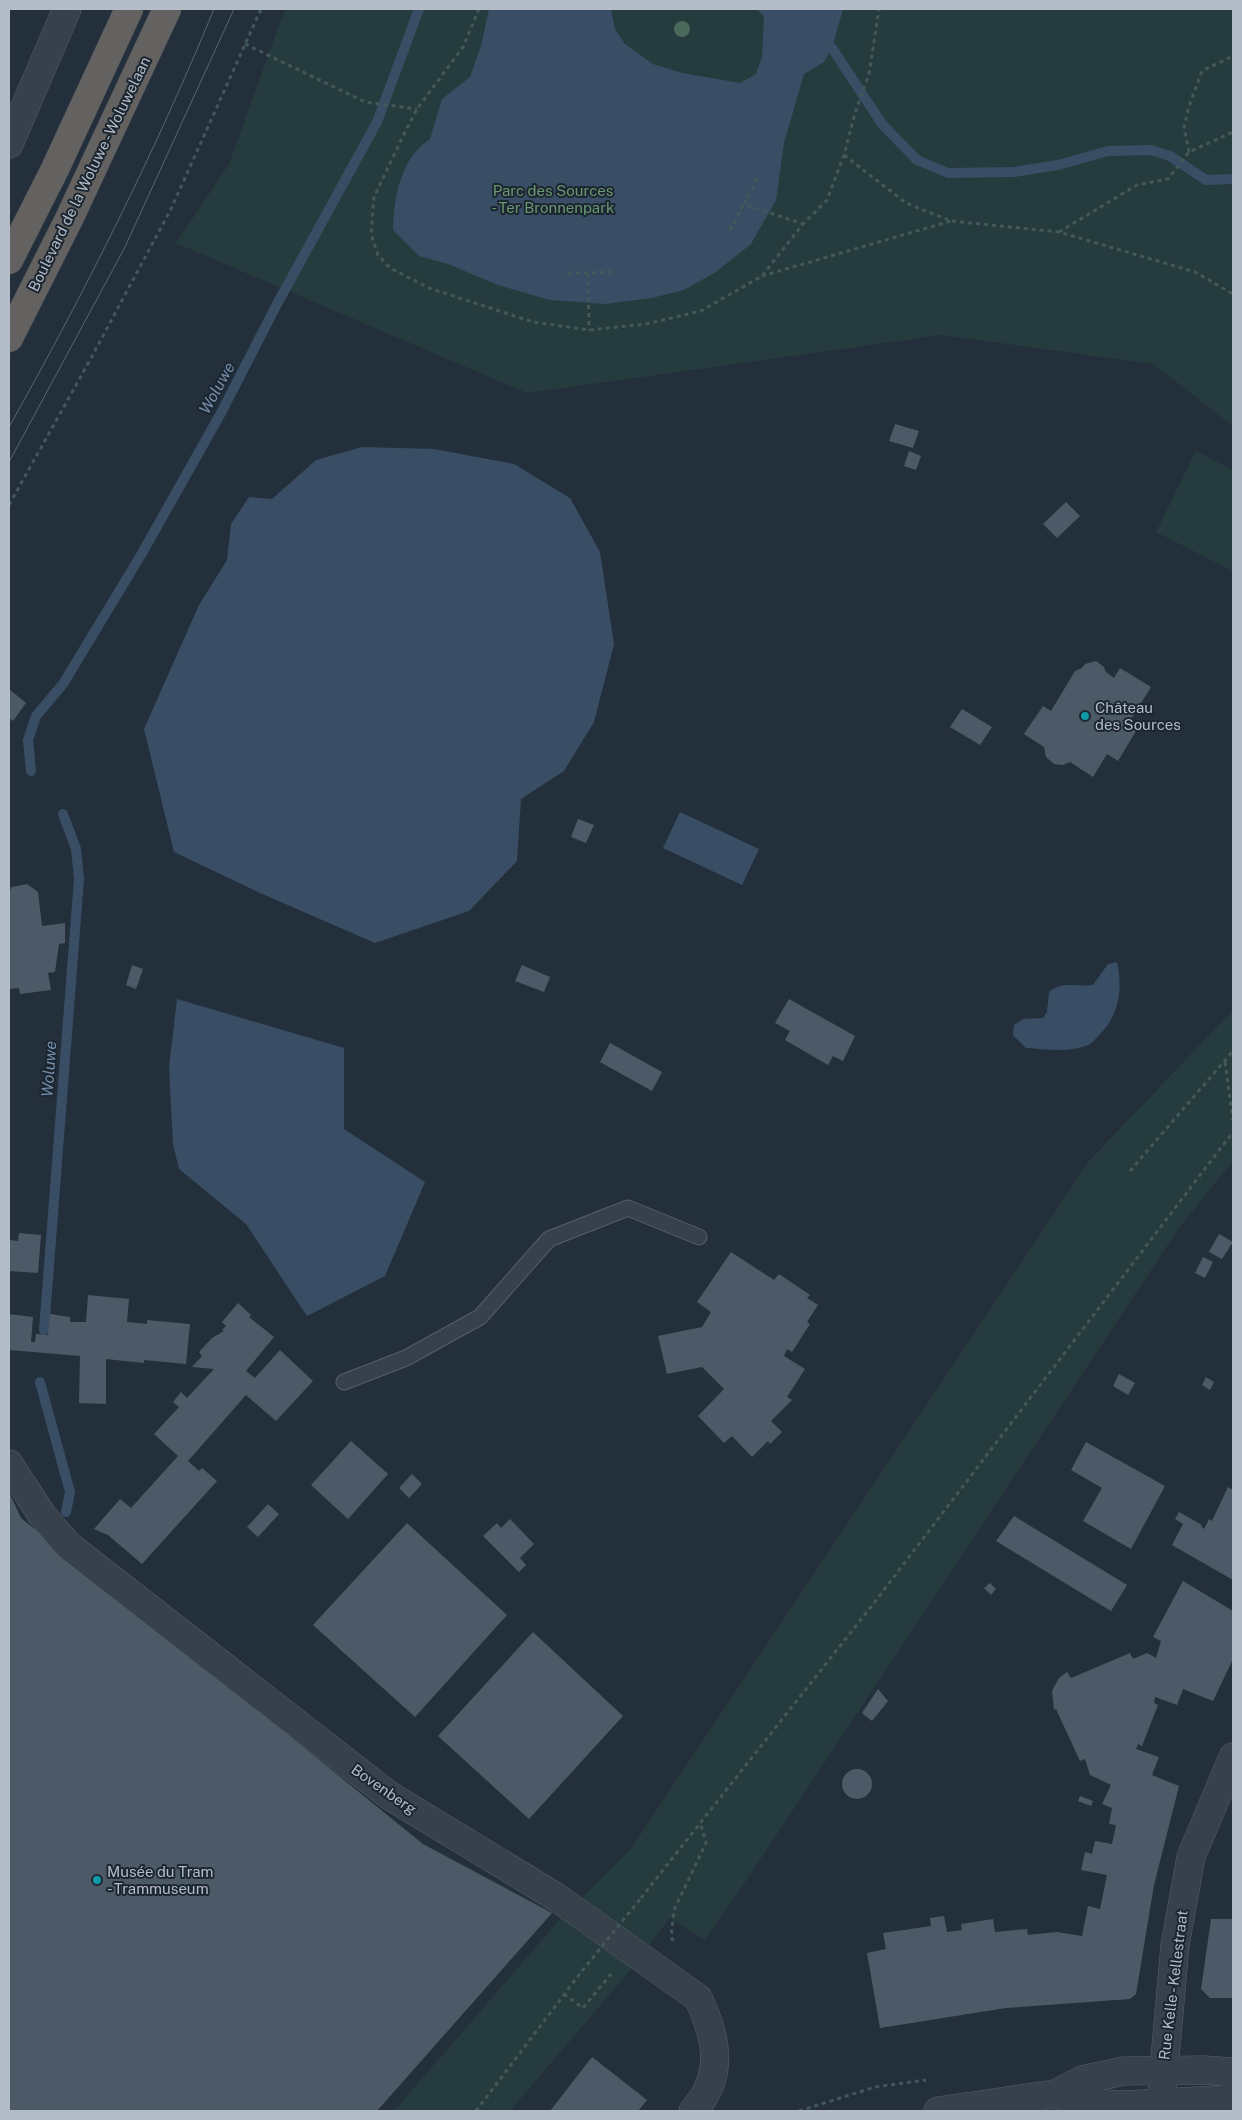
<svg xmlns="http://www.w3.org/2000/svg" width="1242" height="2120" font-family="'Public Sans',sans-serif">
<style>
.green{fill:#263b3d}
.water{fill:#394e64}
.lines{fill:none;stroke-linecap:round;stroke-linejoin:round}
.stream{stroke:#394e64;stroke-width:10}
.building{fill:#4c5a67}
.service-casing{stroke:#555f6a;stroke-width:17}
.minor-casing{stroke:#555f6a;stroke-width:29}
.tertiary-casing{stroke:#555f6a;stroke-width:29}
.trunk-casing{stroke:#424c57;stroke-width:29}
.path{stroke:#43585a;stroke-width:3;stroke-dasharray:4 4;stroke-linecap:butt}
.service{stroke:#37414c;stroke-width:15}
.minor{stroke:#37414c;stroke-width:28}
.tertiary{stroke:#37414c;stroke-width:28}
.trunk{stroke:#646260;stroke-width:28}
.tram{stroke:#596573;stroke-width:1}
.path-bridge{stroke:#43585a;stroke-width:3;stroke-dasharray:4 4;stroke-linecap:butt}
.tree{fill:#4a695a}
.culture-dot{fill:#0f9aa8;stroke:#1c2631;stroke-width:2}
.labels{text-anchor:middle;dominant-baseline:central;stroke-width:4;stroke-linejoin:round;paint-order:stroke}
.street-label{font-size:15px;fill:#b3bcc7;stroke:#1c2631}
.park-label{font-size:15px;fill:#6a9872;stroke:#1c2631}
.poi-label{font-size:15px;fill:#b3bcc7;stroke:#1c2631;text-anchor:start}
.water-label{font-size:16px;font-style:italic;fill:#748eaa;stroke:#1c2631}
</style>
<rect width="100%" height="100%" fill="#242f3c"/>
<path class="green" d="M285,9H1233V426L1153,364L942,335L527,393L176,243L229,164Z
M1196,451L1233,470V571L1156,532Z
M1233,1010V1161L1179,1228L748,1878L705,1940L670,1918L623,1979L510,2111H394L561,1918L630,1850L1088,1162Z"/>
<path class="water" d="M489,9H611L615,29L625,44L653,64L682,73L740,83L756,74L762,57L764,17L757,9H843L832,48L824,62L804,74L784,143L776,200L751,244L716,272L684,290L652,298L605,304L550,300L498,285L448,264L419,256L393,230C394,197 400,159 430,139L442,99L470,77L481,46Z
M362,447L434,449L514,464L570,498L600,552L614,644L594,722L564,771L521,799L517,861L469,911L375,943L260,893L174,852L144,729L199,605L227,560L231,524L249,497L272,499L316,460Z
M680,812L759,849L742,885L663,848Z
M1117,962C1123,989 1119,1015 1100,1034C1096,1038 1093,1043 1088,1045C1070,1053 1046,1049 1026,1048L1013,1035L1014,1025L1023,1019L1043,1018L1047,1012L1049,992C1061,981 1078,987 1093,985L1108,964Z
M177,999L344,1048V1129L425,1182L385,1276L307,1316L246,1224L179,1169L173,1144L169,1067Z"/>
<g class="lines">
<path class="stream" d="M832,48L882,124L917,160L948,173L1014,172L1058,165L1108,151L1151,150L1170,156L1206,180L1233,179
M31,771L28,740L36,716L63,684L141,555L221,413L276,306L377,122L419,9
M44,1330L79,879L76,849L63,814
M40,1382L70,1492L66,1512"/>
</g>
<path class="building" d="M895,424L919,431L913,448L889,441Z
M909,451L921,456L916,470L904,466Z
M1066,502L1080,516L1057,538L1043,524Z
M1096,661L1104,667L1106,672L1114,678L1120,668L1151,687L1130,721L1139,726L1118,761L1107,754L1093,777L1070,762L1063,765L1054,764L1046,757L1044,747L1024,734L1043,706L1051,711L1075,671L1082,668L1085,664Z
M9,689L26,703L13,721L9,718Z
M962,709L992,727L980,745L950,727Z
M578,819L594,825L586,843L571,837Z
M27,884L38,892L42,926L65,923V943L59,944L55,972L48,973L51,990L20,994L19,988L9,989V891L12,887Z
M132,965L143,969L136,989L126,985Z
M522,965L550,977L544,992L515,981Z
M789,999L855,1036L843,1061L833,1056L828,1065L785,1040L790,1031L775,1023Z
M610,1043L662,1072L652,1091L600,1062Z
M19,1233L41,1235L38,1273L9,1271V1240L18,1241Z
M1219,1234L1233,1242L1222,1259L1209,1252Z
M731,1252L774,1280L779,1274L810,1295L807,1298L818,1305L807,1322L810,1324L792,1352L787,1349L784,1356L805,1369L787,1397L792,1400L771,1421L782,1432L770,1444L768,1441L752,1457L732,1436L724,1443L698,1416L724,1389L702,1367L667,1374L658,1336L702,1327L711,1312L697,1302Z
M1203,1257L1213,1262L1205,1278L1195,1273Z
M88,1295L129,1299L127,1322L147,1324V1320L190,1324L186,1364L144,1360V1363L106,1359V1404L79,1403L80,1356L9,1350V1314L33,1317L31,1342H35L36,1334L48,1335L50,1314L70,1317V1322H86Z
M238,1303L251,1315L249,1317L274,1337L246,1371L255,1378L280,1350L313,1381L276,1421L246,1395L188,1461L199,1471L202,1468L217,1481L142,1564L108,1535L94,1529L120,1499L131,1508L178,1456L154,1434L179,1407L173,1402L181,1392L187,1398L214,1369L192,1367L202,1356L199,1352L212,1338L224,1331L222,1330L226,1326L222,1322Z
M1119,1374L1135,1383L1128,1395L1113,1386Z
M1206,1377L1214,1382L1210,1390L1202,1385Z
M351,1441L388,1474L348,1519L311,1485Z
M1086,1442L1165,1486L1131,1549L1083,1521L1102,1488L1071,1470Z
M412,1474L422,1484L409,1498L399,1488Z
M1228,1487L1233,1490V1580L1172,1545L1183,1524L1175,1519L1179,1512L1202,1525L1201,1526L1204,1529L1209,1519L1212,1521Z
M9,1492L21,1518L423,1844L552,1913L377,2111H9Z
M268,1504L279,1514L258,1537L247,1527Z
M1014,1516L1127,1585L1111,1611L996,1541Z
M510,1519L534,1544L520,1558L526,1565L519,1572L483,1536L497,1523L501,1528Z
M407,1523L507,1615L415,1717L313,1625Z
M1183,1581L1233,1611V1659L1213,1701L1183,1689L1177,1705L1155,1697L1154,1703L1158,1705L1142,1746L1138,1744L1136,1749L1159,1757L1152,1775L1179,1786L1154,1885L1136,1994L1130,1999L1006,2008L880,2028L867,1953L886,1949L883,1933L931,1926L930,1918L944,1916L947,1932L962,1930L961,1924L993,1919L995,1932L1027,1929L1028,1935L1057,1932L1082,1936L1088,1906L1100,1909L1107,1875L1081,1870L1085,1852L1092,1854L1095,1841L1112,1844L1116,1825L1109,1824L1112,1808L1102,1804L1111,1785L1090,1775L1085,1759L1080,1761L1056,1709L1054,1710L1052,1691L1059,1678L1067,1672L1071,1678L1130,1653L1133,1659L1147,1653L1156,1658L1161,1641L1153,1637Z
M990,1583L996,1589L991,1595L984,1588Z
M533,1632L623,1716L529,1819L438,1736Z
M878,1689L888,1701L872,1721L862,1713Z
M842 1784a15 15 0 1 1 30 0a15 15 0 1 1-30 0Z
M1080,1796L1093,1801L1091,1806L1078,1801Z
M1211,1919H1233V1998H1210L1201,1989Z
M592,2057L647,2100L638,2111H550Z"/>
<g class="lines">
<defs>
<path id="service" d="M344,1382L406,1358L480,1317L549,1239L628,1208L699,1237"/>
<path id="minor" d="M9,144L67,9
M9,1464L42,1515L69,1546L390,1796L556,1897L698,1998C717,2037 725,2076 693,2111
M1161,2103L1175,1945L1191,1857L1233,1757"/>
<path id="tertiary" d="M1055,2094L1086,2103L1125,2105L1233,2099
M938,2111L1055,2094L1082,2080L1124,2071L1204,2070L1233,2072"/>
<path id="trunk" d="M9,260L55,169L129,9
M9,338L69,219L167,9"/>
</defs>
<use href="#service" class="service-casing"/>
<use href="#minor" class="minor-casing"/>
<use href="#tertiary" class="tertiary-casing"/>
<use href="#trunk" class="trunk-casing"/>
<path class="path" d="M479,9L463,47L417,109L404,134L374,197L371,234L378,255L390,268L429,288L533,322L589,330L646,324L701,311L762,276L803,224L827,200L844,155L855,113L869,74L879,9
M245,44L365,102L417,109
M1189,152L1184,127L1189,106L1202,71L1233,56
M844,155L906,203L951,221L1059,232L1195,272L1233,294
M757,179L744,204L803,224
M730,230L744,204
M1059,232L1137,185L1168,179L1189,152L1233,132
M568,273L612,272
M588,273L589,330
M762,276L951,221
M9,505L90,360L171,209L261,9
M1225,1062L1233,1121
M1130,1171L1233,1051
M641,1898L874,1603L1233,1132
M673,1941L671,1937L674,1910L706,1843L701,1825
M564,1994L583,2008L611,1974
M476,2111L582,1971
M799,2111L875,2087L926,2080"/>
<use href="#service" class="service"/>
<use href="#minor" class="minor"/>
<use href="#tertiary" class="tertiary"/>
<use href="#trunk" class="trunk"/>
<path class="tram" d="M9,427C85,292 155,152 214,9
M9,462L124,249L234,9"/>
<path class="path-bridge" d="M582,1971L641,1898"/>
</g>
<circle class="tree" cx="682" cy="29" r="8"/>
<g class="culture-dot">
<circle cx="1085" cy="716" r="5"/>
<circle cx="97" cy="1880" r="5"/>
</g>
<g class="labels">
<g class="street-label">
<text transform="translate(89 174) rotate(-64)">Boulevard de la Woluwe - Woluwelaan</text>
<text transform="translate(384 1789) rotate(35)">Bovenberg</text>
<text transform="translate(1173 1985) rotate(-83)">Rue Kelle - Kellestraat</text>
</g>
<g class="park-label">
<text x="553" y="190">Parc des Sources<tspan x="553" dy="17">- Ter Bronnenpark</tspan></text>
</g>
<g class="poi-label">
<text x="1095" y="707">Château<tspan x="1095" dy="17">des Sources</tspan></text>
<text x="107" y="1871">Musée du Tram<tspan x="107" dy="17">- Trammuseum</tspan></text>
</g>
<g class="water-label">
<text transform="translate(217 388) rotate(-61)">Woluwe</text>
<text transform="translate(49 1069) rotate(-86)">Woluwe</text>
</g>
</g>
<rect width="1242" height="2120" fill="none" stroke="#b3bcc7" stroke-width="20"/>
</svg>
